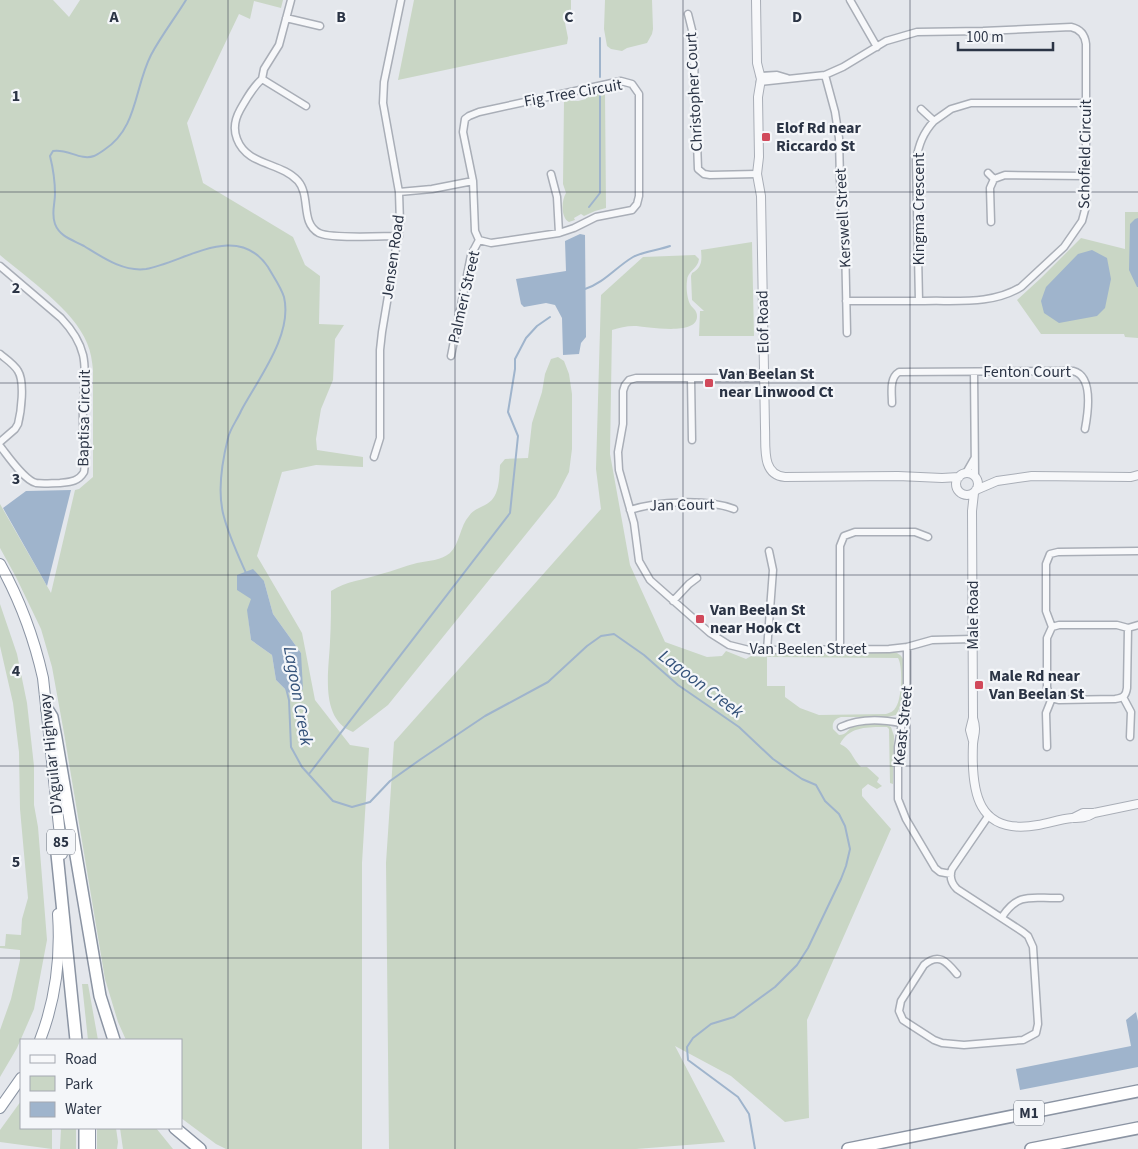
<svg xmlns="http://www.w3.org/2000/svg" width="1138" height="1149" font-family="'Source Sans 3',sans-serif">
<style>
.green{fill:#c9d6c5;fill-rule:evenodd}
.water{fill:#9fb4cc}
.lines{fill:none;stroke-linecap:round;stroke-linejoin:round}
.stream{stroke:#9fb4cc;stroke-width:2}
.minor-casing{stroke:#a9aeb7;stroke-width:9}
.tertiary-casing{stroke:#a9aeb7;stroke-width:10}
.trunk-casing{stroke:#8b94a3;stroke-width:12}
.motorway-casing{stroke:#8b94a3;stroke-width:14}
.minor{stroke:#f7f8fa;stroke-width:6}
.tertiary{stroke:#f7f8fa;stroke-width:8}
.trunk{stroke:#fff;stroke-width:10}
.motorway{stroke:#fff;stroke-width:11}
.grid{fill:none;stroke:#2b3445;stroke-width:1;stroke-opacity:0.55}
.poi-dot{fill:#d1495b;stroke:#f4f6f9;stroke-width:2}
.labels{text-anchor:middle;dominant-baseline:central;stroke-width:4.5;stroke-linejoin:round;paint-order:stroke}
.shield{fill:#f4f6f9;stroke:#676e7b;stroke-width:1}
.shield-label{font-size:15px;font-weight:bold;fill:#2b3445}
.street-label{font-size:16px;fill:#2b3445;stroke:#f4f6f9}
.poi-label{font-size:16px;font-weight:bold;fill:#2b3445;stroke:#f4f6f9;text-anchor:start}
.water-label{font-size:18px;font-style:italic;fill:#34527a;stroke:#f4f6f9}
.grid-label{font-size:16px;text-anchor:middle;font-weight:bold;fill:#2b3445;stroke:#f4f6f9;stroke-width:4.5;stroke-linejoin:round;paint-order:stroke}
</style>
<rect width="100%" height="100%" fill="#e4e7ec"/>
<path class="green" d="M0,0H53L69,17L80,0H283L281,8L254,1L250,19L239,14L187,123L203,183L293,237L305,265L320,276L319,324L344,325L335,339L333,380L321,409L316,439L317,450L363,457V467L316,465L282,472L257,556L302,633L315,700L350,745L369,748L362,863V1149H226L216,1144L181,1118V1040H126L118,1022L105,979L64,733L52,667L41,629L16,577L0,548V504L51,593L75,490L79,489L93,477V370C92,361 91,352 87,343C74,310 27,278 0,255ZM264,581L273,614L301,653L293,697L276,680L272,655L251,640C247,608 245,608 264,581Z
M414,0H571V12L565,23L568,38L567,44L398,80Z
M605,0H652L653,29L652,34L647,43L627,48L622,51L611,49L607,46L604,29Z
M596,94H605L606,208L595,211L584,216L581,214L574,218L575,220L569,222C561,218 561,201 566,193L563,184L564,100L578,101L586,99L585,95Z
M1125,212H1138V338L1125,337L1124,334H1041L1017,300L1041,278L1081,238L1125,249Z
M752,242L754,336H699L700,311H704L692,300L691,276L692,273C702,267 702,261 701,250Z
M695,255L699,259C698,269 687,271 687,281C686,287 687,298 690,304C692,308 697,310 697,316C698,337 645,326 634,326C626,326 619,328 612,330L610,454L630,565L665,642L707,657L722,656L726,651L746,659L751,656L766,657L767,653H897C900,655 901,655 903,659C907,670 903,706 896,715L887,717H841C834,719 832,723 833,729L839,735C846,735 847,731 852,727C860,721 883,721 891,727L894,736L893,784L890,783L889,729L887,727C869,727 849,726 840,744C853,750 852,759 861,767H867L879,778L877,782L882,786L877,789L868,784L862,789V796L891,829L807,1020L809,1118L785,1122L731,1076L675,1046L725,1142L636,1149H389L386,863L394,742L601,509L596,469L601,295L643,257ZM767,657L898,658C903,666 902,698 896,707C894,711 890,713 886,714L819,715L800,708L785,697V686H767Z
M558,357L564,361L569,374L572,394V449L569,472L556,497L388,705L353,732C319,719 329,670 330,642C331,625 331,608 331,591C346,581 364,580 381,574C393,571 405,566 417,563C428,561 442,560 450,553C460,543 460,526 469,516C473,510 479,508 485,505C500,498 499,479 500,465L505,459L528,458L532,423L542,392L545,374L551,359Z
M0,604L17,654L27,703L34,766V805L38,827L47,940L34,1009L17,1048L0,1077V1030L11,999L20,960V950L0,948V946H5L6,934L21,935L22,919L28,898L20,809L19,752L13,703L0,646Z
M82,984H88L98,1040H88Z
M21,1101V1128H52V1149L0,1142V1130Z
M61,1128H76V1149H60Z
M97,1128H116L118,1142L117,1149H97Z
M120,1128H156L173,1149H123Z"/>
<path class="water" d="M1138,218V287H1137L1129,270L1130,224L1135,219Z
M580,234L585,235L586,337L581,343L579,354L563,355L562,318L555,305L546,303L524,307L521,304L516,279L566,271L565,241Z
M1092,250L1107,258L1111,279L1105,308L1097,316L1059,323L1044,313L1041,301L1046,287L1078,254Z
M71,490L47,586L3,508L26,491Z
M253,569L264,581L273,614L301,653L303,689L293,697L276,680L272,655L251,640L247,610L251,599L237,590V575Z
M1136,1012L1138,1021V1067L1020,1090L1016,1069L1131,1046L1126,1020Z"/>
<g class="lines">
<path class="stream" d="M186,0C175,18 161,36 151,55C134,88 138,128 104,150C101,152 97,155 94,156C80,161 67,148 53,151L50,156C53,168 55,181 55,194C55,204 51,213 55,224C60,237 73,240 84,246C102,257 123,272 146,269C185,262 237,221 268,267C273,276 281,287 284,297C293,335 258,379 241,411C237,420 230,429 228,438C222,462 217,493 224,517C229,536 238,555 246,573
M600,77V38
M589,207L600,193V95
M585,289C604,283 616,267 633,257C642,252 659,250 670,246
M286,688L289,700L291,747L302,767L333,801L352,807L370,802L390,781L421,759L485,716L548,682L587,646L601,636L614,634L644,655L678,685L739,727L773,759L802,779L816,785L825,801L839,814L845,826L850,849L846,866L841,879L808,948L797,965L775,987L734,1017L711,1024L693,1038L687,1047L688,1060L738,1097L749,1114L755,1149
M309,774L510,513L518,436L508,412L515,369V359L526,338L537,326L550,317"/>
<defs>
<path id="minor" d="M291,0L279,45L264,69L262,79C252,88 247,98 240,110C235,119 233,129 237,139C247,166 281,162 298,181C311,196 300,223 319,233C331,239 382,236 399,236
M850,0L877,47
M688,14L693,34L698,169L704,174L710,175L757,174
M286,18L320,26
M825,75L835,112L839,138L840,180L845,242L847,333
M760,76L777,75L787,78
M262,79L306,106
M621,81L632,84L639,94V196L637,204L632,210L596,217L574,228L559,233L491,243L479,240L475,231L473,181L463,132L465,119L469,116L479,112Z
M760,82L825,75L843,67L886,41L917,32L983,31L1071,27C1080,29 1085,35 1086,44V206L1082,221L1064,247L1021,287C992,305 956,300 924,301C898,301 872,301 846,301
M934,121L951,109L971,103H1086
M988,173L994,179L1005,175L1086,176
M551,174L557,197L559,233
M399,192L432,189L473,181
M991,222L990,188L994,179
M0,266L61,318C97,356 81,378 83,422C83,439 87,456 84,472C78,482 70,482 60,483C52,483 44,484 36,483C24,480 8,456 0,446
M919,301L916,160C919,144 923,133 934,121L921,109
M0,354C6,359 14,364 18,371C25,382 21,412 18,424L15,429L0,442
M451,356L471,255L479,240
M974,372L975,476
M691,378L692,440
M764,378H636L629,380L625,385L623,391V424L618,452L619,470L634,523L639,561L650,580L710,633L729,645L749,650L889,649L907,647L932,640L973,639
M892,403C892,393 889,378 899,372L1073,371C1094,376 1088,413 1085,429
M374,457L380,438V350L382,332L400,224L399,192L383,103L384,82L401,0
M966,473L974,459
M630,510C657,501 708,499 734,509
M673,601L689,584L697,578
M1052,627L1046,611V564L1050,554L1058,552L1138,551
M1128,628L1127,688C1126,696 1123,698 1115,699L1059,700C1052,699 1048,695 1047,687V638L1052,627L1059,625H1117L1128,628L1138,625
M907,647V693L898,747V799L906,819L935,868L940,872L951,874
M840,649V546L844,536L855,532H915L928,537
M767,650L773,570L769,551
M1123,697L1131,712L1130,737
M841,727C860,718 881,719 901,723
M1047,747L1046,713L1052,698
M1002,917C1019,891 1033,899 1060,898
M957,974C947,962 939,952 924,965L901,1001L899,1011L903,1020L934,1040L942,1043L964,1045L1023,1040L1036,1033L1038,1024L1033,947L1028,936L1023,932L957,889C951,883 949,877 952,869L989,815"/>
<path id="tertiary" d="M756,0L757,63L761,79L758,97L759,157L757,174L761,196L765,428C766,446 761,475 785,477L898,476L942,478L959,477
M956 484a11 11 0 1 1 22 0a11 11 0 1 1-22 0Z
M976,490L997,481L1032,476L1131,477L1138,475
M973,718C977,731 974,733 973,744C971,792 977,836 1038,825C1049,823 1061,819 1072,818C1081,818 1086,818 1094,813
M973,741L970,730L973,718L972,511L974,493
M1073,818L1083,813H1094L1138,804"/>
<path id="trunk" d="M0,564C20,600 34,638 43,678L62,854
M40,1040C56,999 61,958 58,914
M0,1108L21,1078
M90,1149V1128"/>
<path id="motorway" d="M47,709L52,717L56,738L100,996L114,1040
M56,844L76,1040
M175,1128L200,1149
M85,1149V1128
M848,1149L1138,1091
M1031,1149L1138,1128"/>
</defs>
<use href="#minor" class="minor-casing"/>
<use href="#tertiary" class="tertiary-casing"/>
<use href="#trunk" class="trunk-casing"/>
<use href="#motorway" class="motorway-casing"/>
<use href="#minor" class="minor"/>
<use href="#tertiary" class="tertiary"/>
<use href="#trunk" class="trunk"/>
<use href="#motorway" class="motorway"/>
</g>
<path class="grid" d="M228,0V1149M455,0V1149M683,0V1149M910,0V1149M0,192H1138M0,383H1138M0,575H1138M0,766H1138M0,958H1138"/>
<g class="poi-dot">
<rect x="761" y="132" width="10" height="10" rx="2.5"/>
<rect x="704" y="378" width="10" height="10" rx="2.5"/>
<rect x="695" y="614" width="10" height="10" rx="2.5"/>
<rect x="974" y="680" width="10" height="10" rx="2.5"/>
</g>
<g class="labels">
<g class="shield">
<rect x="47" y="829.5" width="28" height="25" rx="4"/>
<rect x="1014" y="1100.5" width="30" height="25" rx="4"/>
</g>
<g class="shield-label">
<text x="61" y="842">85</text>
<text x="1029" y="1113">M1</text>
</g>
<g class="street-label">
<text transform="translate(694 92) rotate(-93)">Christopher Court</text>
<text transform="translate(573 93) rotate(-10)">Fig Tree Circuit</text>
<text transform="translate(1085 154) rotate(-89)">Schofield Circuit</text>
<text transform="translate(919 209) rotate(-90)">Kingma Crescent</text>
<text transform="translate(843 218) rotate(-93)">Kerswell Street</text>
<text transform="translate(393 257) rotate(-82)">Jensen Road</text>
<text transform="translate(464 297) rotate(-77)">Palmeri Street</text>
<text transform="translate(763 322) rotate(-91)">Elof Road</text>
<text x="1027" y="372">Fenton Court</text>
<text transform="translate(84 418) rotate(-89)">Baptisa Circuit</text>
<text transform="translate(682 505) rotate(-1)">Jan Court</text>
<text transform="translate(973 615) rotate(-90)">Male Road</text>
<text x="808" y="649">Van Beelen Street</text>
<text transform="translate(903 726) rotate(-84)">Keast Street</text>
<text transform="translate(51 754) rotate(-96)">D'Aguilar Highway</text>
</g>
<g class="poi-label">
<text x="776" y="128">Elof Rd near<tspan x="776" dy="18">Riccardo St</tspan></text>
<text x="719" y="374">Van Beelan St<tspan x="719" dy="18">near Linwood Ct</tspan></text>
<text x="710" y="610">Van Beelan St<tspan x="710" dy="18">near Hook Ct</tspan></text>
<text x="989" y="676">Male Rd near<tspan x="989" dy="18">Van Beelan St</tspan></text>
</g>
<g class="water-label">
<text transform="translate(701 684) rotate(37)">Lagoon Creek</text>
<text transform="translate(298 696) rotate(80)">Lagoon Creek</text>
</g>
</g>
<g class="grid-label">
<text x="114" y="22">A</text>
<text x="341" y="22">B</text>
<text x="569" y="22">C</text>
<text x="797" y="22">D</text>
<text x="16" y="101">1</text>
<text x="16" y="293">2</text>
<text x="16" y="484">3</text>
<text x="16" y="676">4</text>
<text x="16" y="867">5</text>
</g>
<rect x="20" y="1039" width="162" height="90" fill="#f4f6f9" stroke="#a4a8b1"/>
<rect x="30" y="1055" width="25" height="8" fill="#f7f8fa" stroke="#a4a8b1"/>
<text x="65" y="1064" font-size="15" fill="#2b3445">Road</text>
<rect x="30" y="1076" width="25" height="15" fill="#c9d6c5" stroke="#a4a8b1"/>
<text x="65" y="1089" font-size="15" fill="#2b3445">Park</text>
<rect x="30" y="1102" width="25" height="15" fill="#9fb4cc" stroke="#a4a8b1"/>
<text x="65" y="1114" font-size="15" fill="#2b3445">Water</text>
<path d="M958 42v8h95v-8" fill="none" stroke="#2b3445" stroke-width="2.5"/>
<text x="966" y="42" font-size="15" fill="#2b3445" stroke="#f4f6f9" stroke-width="4" paint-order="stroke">100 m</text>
</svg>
